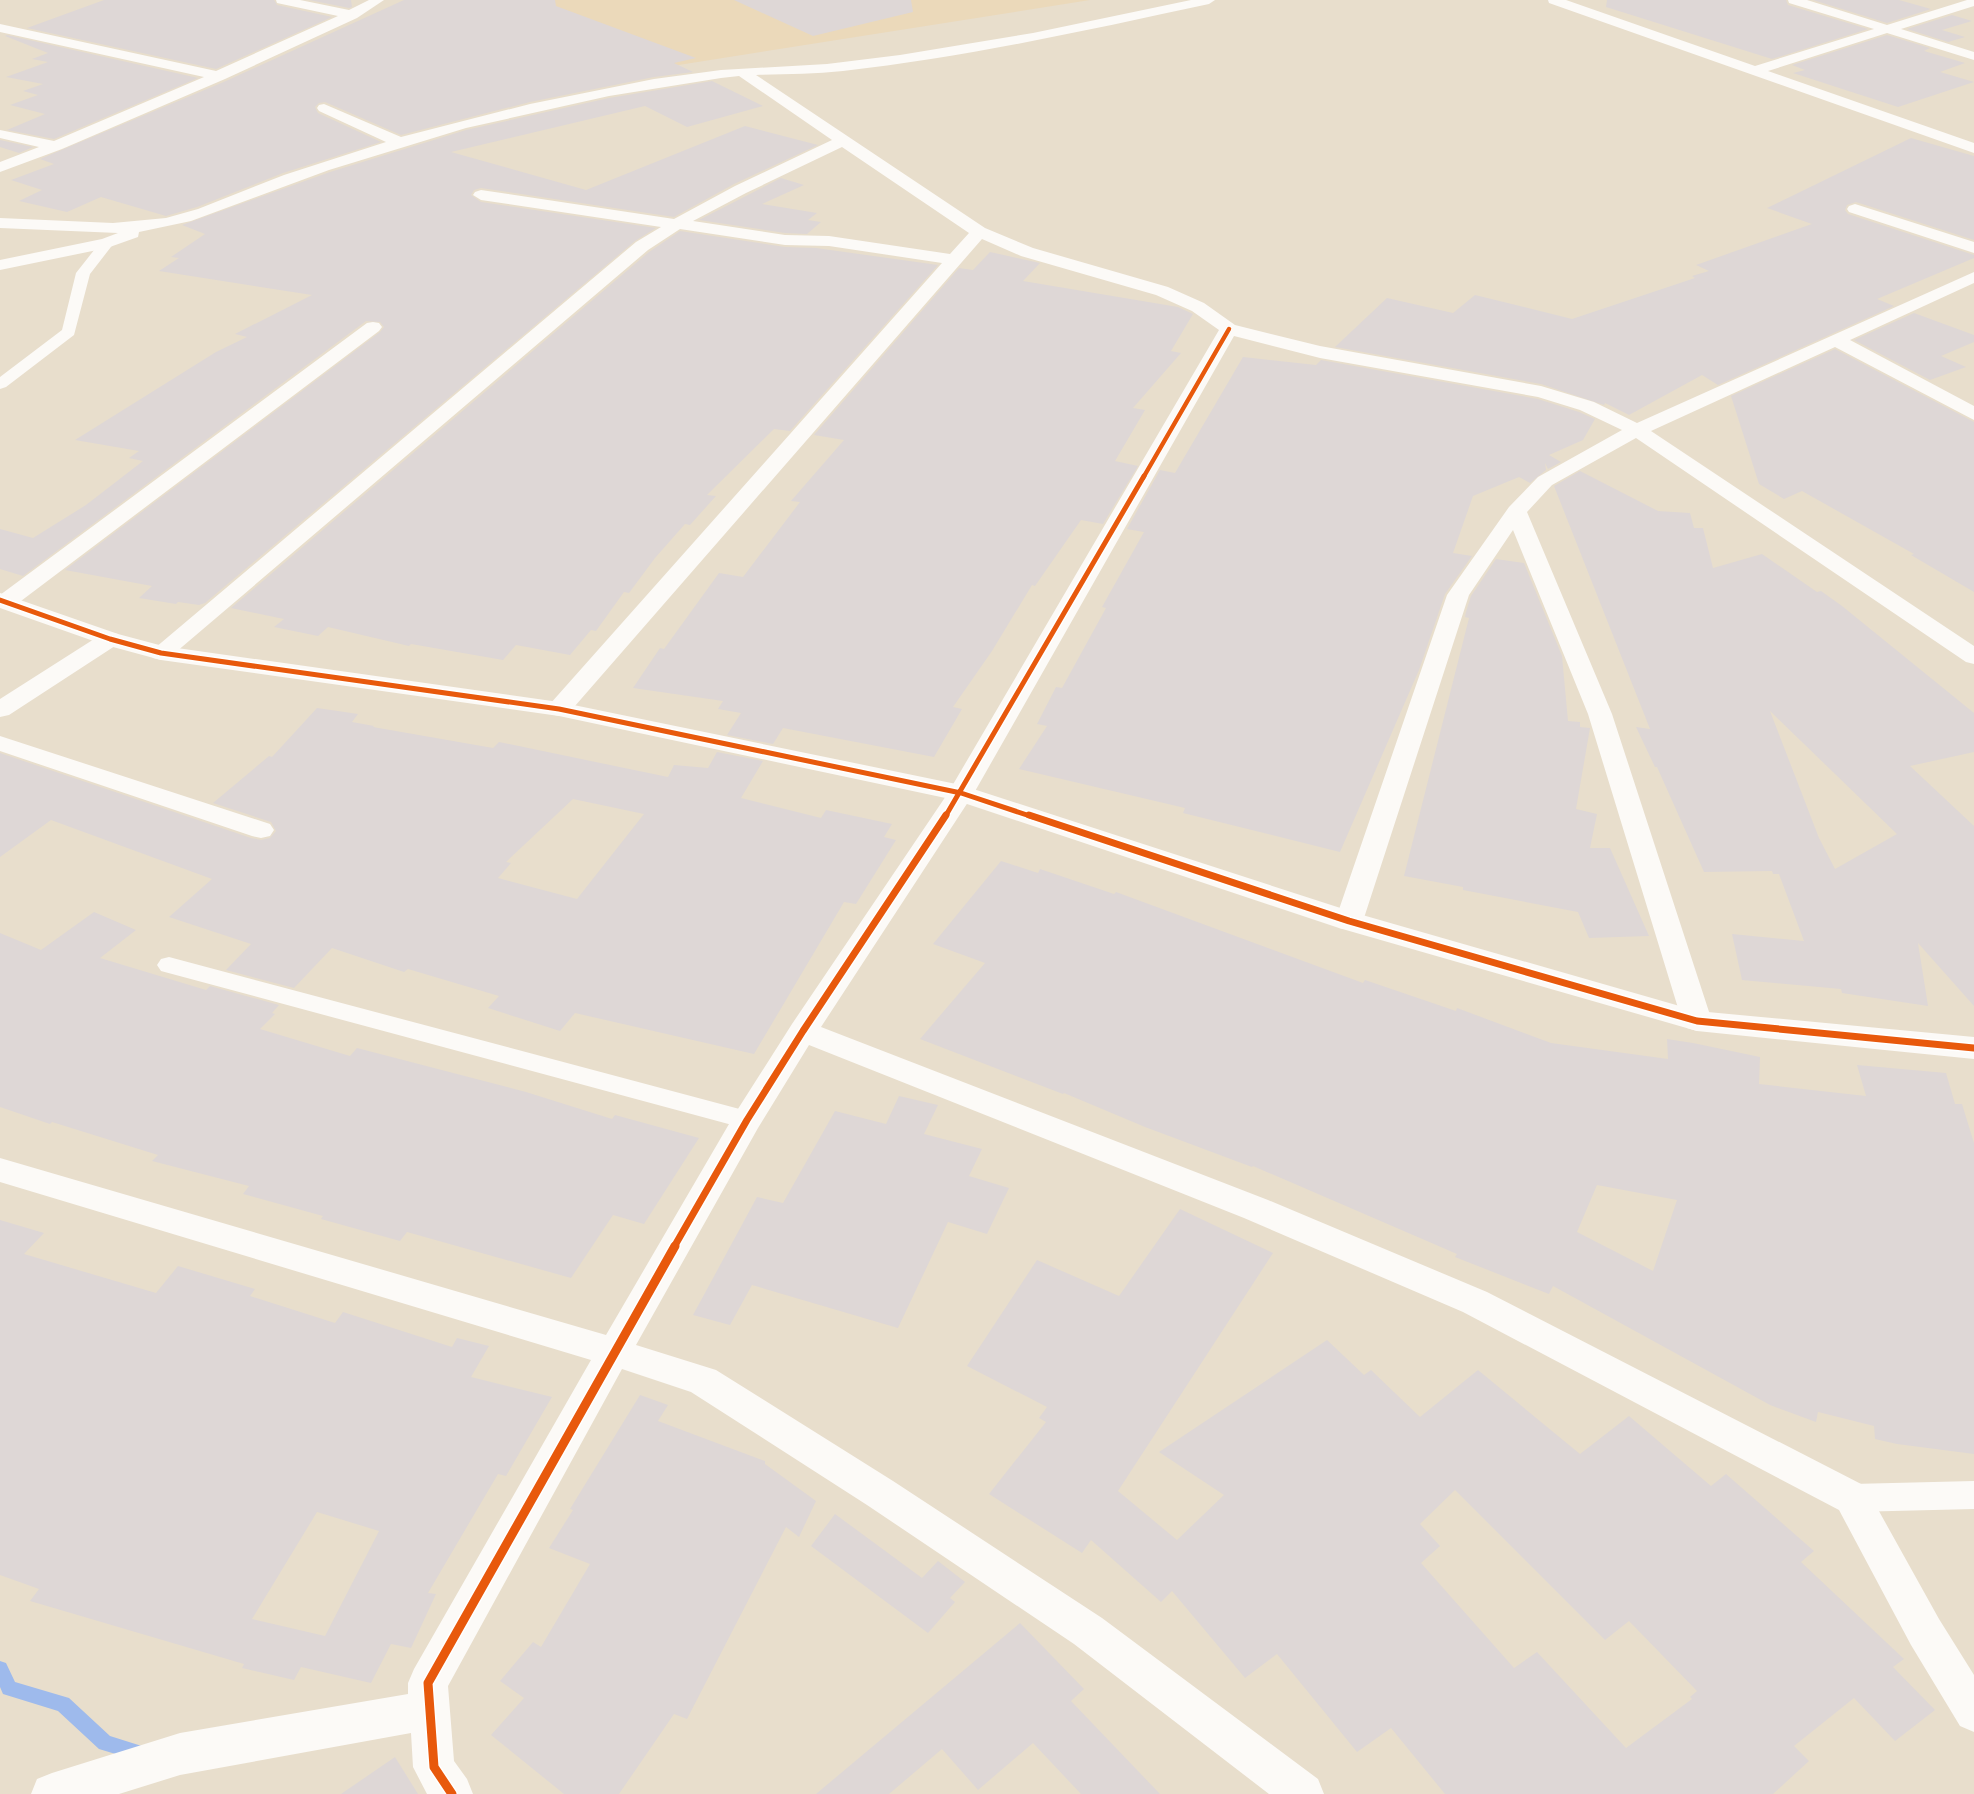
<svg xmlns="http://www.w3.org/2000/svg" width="1974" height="1794" font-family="'Playfair Display',serif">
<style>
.built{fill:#ebd9ba}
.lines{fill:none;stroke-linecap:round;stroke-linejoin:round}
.stream{fill:#9ebaec;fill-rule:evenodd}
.building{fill:#ded7d6;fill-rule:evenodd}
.service{fill:#fcfaf7;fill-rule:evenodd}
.minor{fill:#fcfaf7;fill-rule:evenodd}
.tertiary{fill:#fcfaf7;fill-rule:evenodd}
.cycleway-far3-casing{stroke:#fff;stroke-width:6}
.cycleway-far2-casing{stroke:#fff;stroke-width:8}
.cycleway-far1-casing{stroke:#fff;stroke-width:10}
.cycleway-casing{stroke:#fff;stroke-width:12}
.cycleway-far3{stroke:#e8590c;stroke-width:4.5}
.cycleway-far2{stroke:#e8590c;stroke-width:5}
.cycleway-far1{stroke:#e8590c;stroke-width:7}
.cycleway{stroke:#e8590c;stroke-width:9}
</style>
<rect width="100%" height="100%" fill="#e8decc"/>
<path class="built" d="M478,0H1090L584,80Z"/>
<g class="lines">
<path class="stream" d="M0,1661L6,1663L15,1682L69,1698L110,1736L148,1748L151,1754L148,1760L142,1762L99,1749L58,1711L3,1694L0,1687Z"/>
</g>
<path class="building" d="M104,0H274L277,5L332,17L216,69L27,28Z
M309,0H351L352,7L349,8Z
M404,0H555L556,6L696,58L674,63L693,72L654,77L530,102L401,135L325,102L319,103L315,107L318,113L381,142L283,173L197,207L166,216L101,197L67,212L19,201L42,190L11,180L54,164L40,159L226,81Z
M734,0H911L913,12L813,36Z
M1607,0H1786L1788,5L1868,29L1772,59L1606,7Z
M1813,0H1899L1931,9L1887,23Z
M1952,15L1972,21L1942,30L1965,37L1948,42L1907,29Z
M7,35L198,78L54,139L7,130L45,114L10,105L38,95L23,91L43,84L6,77L48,62L32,59L48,53L5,36Z
M1887,35L1930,48L1924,51L1965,63L1940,72L1974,82L1898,107L1793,73L1805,70L1792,65Z
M712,81L763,106L687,127L645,106L451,152L586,190L745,126L818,145L734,184L674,217L481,188L474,190L471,195L481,202L656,228L635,241L205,603L199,605L178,602L176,604L139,598L152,586L65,570L380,332L384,327L380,322L366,321L23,576L0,569V529L33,538L86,505L143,461L129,458L139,451L75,440L216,352L247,337L235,334L312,295L159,271L179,258L171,257L205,234L182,225L330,172L466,130L609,98Z
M1911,138L1974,156V240L1856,202L1847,205L1845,210L1848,214L1974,255V258L1877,299L1894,306L1718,385L1702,375L1629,415L1605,403L1604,405L1541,384L1335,347L1387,298L1453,313L1475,295L1572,319L1695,278L1692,276L1709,271L1696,265L1812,224L1767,208Z
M0,140L33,147L19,153L0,147Z
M781,178L804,185L762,204L817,213L808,220L821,222L807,234L785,233L699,220Z
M680,231L785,247L816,248L938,265L790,431L774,429L707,495L716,496L690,525L685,524L655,558L629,593L624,592L596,631L591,630L570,655L516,645L503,660L411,644L409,646L328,627L318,636L274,627L284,619L231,608L649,252Z
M990,252L1040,263L1023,281L1178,307L1193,314L1171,351L1181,353L1133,408L1145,410L1115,461L1138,466L1103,524L1081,520L1035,586L1032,585L992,651L953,707L962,709L934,757L783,728L773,744L727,735L741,713L718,709L723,701L633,688L660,648L664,649L719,573L743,577L800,502L791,501L844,440L814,435L959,268L973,270Z
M1914,313L1974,335V342L1941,356L1966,367L1930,380L1854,340Z
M1835,349L1974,422V592L1911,555L1914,554L1802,491L1784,499L1759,484L1731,396Z
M1243,357L1316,365L1321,360L1538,399L1579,412L1595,419L1583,440L1549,455L1561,462L1548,469L1545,463L1546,470L1530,483L1519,477L1473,496L1453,553L1472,556L1445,594L1419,670L1340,852L1183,813L1185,808L1019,769L1047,726L1037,724L1056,687L1062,688L1106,608L1102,607L1144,532L1127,529L1160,470L1175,473Z
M1580,471L1658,511L1690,513L1694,528H1703L1713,568L1762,554L1817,592L1821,591L1842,606L1974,713V752L1910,766L1974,826V1006L1918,943L1928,1006L1842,993L1841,989L1742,980L1732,934L1804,941L1779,874H1773L1772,871L1704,872L1657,767H1655L1636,727L1650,729L1554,486ZM1770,711L1897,834L1835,869L1819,838Z
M1496,559L1524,563L1562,656L1568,721L1580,722V727L1590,728L1576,809L1597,814L1590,848H1610L1649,936L1589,938L1578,912L1463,890V887L1404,876L1469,618L1465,617L1466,612L1471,596Z
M317,708L358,714L352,722L374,726L373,727L493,748L499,742L668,777L674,765L708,768L717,752L763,761L741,798L821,818L826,810L892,824L884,837L896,840L856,904L844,902L754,1054L575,1013L560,1031L488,1008L499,996L408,969L404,972L332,948L294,988L226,970L251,944L169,917L212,879L51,820L0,857V753L251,838L261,840L270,838L276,831L271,822L213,803L269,756L272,757ZM573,799L644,814L577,899L498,878L511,863L506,862Z
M1001,861L1038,873L1040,869L1114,894L1116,892L1363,983L1365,980L1456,1011L1457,1008L1551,1043L1668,1059L1667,1039L1693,1043L1760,1057L1759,1084L1866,1096L1857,1065L1946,1073L1955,1104H1962L1974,1143V1454L1897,1444L1875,1439L1874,1426L1818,1412L1816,1422L1770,1405L1553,1286L1549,1294L1455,1257L1457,1254L1253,1166L1252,1167L1145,1127L1064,1093L1063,1094L920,1039L985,963L933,944ZM1597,1185L1677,1200L1653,1271L1577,1232Z
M94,912L136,930L100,958L206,990L210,986L279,1005L272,1013L275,1014L260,1029L350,1056L357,1048L526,1092L612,1119L615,1115L699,1138L644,1224L613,1215L571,1278L407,1232L400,1241L321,1219L323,1216L243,1194L249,1186L152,1161L158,1155L52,1122L50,1124L0,1107V933L41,950Z
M899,1096L938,1105L924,1134L982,1149L969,1176L1009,1188L987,1234L948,1222L898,1328L752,1285L730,1325L693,1315L757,1197L783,1203L835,1111L886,1124Z
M1180,1209L1273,1253L1118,1491L1177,1540L1224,1495L1159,1452L1327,1340L1364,1375L1371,1370L1420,1417L1478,1370L1580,1454L1629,1416L1711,1486L1726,1474L1814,1551L1801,1562L1904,1659L1893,1667L1935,1710L1895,1741L1854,1698L1794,1746L1809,1761L1773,1794H1445L1391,1728L1357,1752L1277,1654L1245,1678L1172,1591L1161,1602L1091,1540L1082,1553L989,1494L1046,1422L1039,1418L1047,1407L967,1366L1037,1260L1119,1296ZM1455,1490L1605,1640L1629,1621L1697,1691L1690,1697L1692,1699L1626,1748L1537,1652L1514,1668L1421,1563L1440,1546L1420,1524Z
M0,1220L44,1233L24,1254L156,1293L178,1266L255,1289L250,1296L335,1323L343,1312L452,1347L457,1338L489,1346L471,1377L552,1397L506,1476L498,1474L428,1593L436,1594L411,1648L391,1644L371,1683L301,1667L294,1680L242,1668L244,1664L30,1601L39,1589L0,1575ZM317,1512L379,1531L325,1636L252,1619Z
M640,1395L668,1405L658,1421L765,1461V1464L816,1501L799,1537L786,1527L687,1719L674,1714L619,1794H564L491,1735L524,1698L500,1681L533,1642L541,1647L590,1564L549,1548L573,1510L570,1509Z
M835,1514L922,1578L938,1561L965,1582L950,1598L955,1602L928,1633L811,1546Z
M1020,1623L1084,1689L1071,1701L1160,1794H1081L1033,1743L978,1790L942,1749L889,1794H816Z
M395,1757L418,1794H341Z"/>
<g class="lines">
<path class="service" d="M107,239L114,243L90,274L74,335L6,387L0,389V377L62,330L76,273L102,240Z
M169,957L747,1111L756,1113L760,1120L756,1127L747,1129L161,971L157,965L161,959Z
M1974,1481V1509L1852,1512L1841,1508L1837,1498L1841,1488L1852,1484Z"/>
<path class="minor" d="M276,0H300L349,10L369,0H384L357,18L225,79L62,149L0,172V162L39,147L0,138V130L54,141L204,77L0,32V24L216,71L338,16L277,3Z
M1191,0H1215L1209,4C1088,30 967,57 843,71C814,74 785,74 756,75L985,228L1033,248L1168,287L1204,303L1235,325L1320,346L1541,386L1594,402L1637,423L1974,272V283L1850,340L1974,406V420L1835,347L1651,431L1974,646V664L1966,662L1636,438L1552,485L1527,512L1612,714L1712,1021L1707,1028L1697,1031L1687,1028L1682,1021L1588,714L1513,530L1469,595L1363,921L1359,928L1349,930L1339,928L1335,921L1447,595L1509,507L1538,477L1622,430L1580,410L1538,397L1320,358L1234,336L974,793L821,1027L1268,1200L1487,1292L1865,1486L1939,1619L1974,1675V1732L1960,1726L1911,1645L1839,1510L1463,1312L1244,1218L809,1045L758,1128L636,1345L716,1370L893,1481L1102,1618L1318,1779L1324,1794H1269L1074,1644L867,1505L691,1392L622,1369L448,1686L454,1761L467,1779L473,1794H427L413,1767L411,1733L180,1775L119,1794H31L37,1779L52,1773L180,1733L408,1694V1683L414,1669L591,1360L0,1182V1158L606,1335L736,1112L792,1024L948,793L1219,330L1192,311L1156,295L1021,256L982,239L568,714L559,716L550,714L547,709L550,704L942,263L829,246L785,245L680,229L648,250L169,658L161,660L153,658L149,653L636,242L661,227L481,200L473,195L475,192L481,190L674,219L735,186L832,140L739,76L721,78L609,96L466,128L329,170L191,221L139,232L138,237L107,248L0,270V260L102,239L118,233L0,228V218L113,223L166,218L198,209L284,175L386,142L319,111L317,108L319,105L324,104L401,137L530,104L654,79L721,70L827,64L900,55L1033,33ZM842,147L969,233L950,254L829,236L785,235L693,221L746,193Z
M1548,0H1566L1755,66L1874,29L1789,3L1788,0H1807L1887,25L1967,0H1974V6L1901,29L1974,52V60L1887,33L1768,71L1974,143V153L1549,3Z
M1855,204L1974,242V253L1849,212L1847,209L1849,206Z
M373,322L379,323L382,327L379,331L13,607L0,608V595L367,323Z
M110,632L118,634L122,639L118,644L9,715L0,717V699L102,634Z
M0,736L270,824L274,830L270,836L261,838L252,836L0,751Z"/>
<path class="tertiary" d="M0,593L118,634L163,646L559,702L961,785L1359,914L1697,1011L1974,1037V1059L1697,1031L1339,928L955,800L559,716L161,660L102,644L0,608Z"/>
<defs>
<path id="cycleway-far3" d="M1143,478L1229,329"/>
<path id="cycleway-far2" d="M0,600L110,639L161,653L559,709L961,793L1033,817
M945,817L1144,476"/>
<path id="cycleway-far1" d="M1029,815L1349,921L1697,1021L1974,1048
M674,1247L747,1120L803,1031L946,815"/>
<path id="cycleway" d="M452,1794L434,1767L428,1683L675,1246"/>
</defs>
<use href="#cycleway-far3" class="cycleway-far3-casing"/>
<use href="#cycleway-far2" class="cycleway-far2-casing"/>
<use href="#cycleway-far1" class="cycleway-far1-casing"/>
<use href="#cycleway" class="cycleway-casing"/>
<use href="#cycleway-far3" class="cycleway-far3"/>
<use href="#cycleway-far2" class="cycleway-far2"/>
<use href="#cycleway-far1" class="cycleway-far1"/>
<use href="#cycleway" class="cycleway"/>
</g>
</svg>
